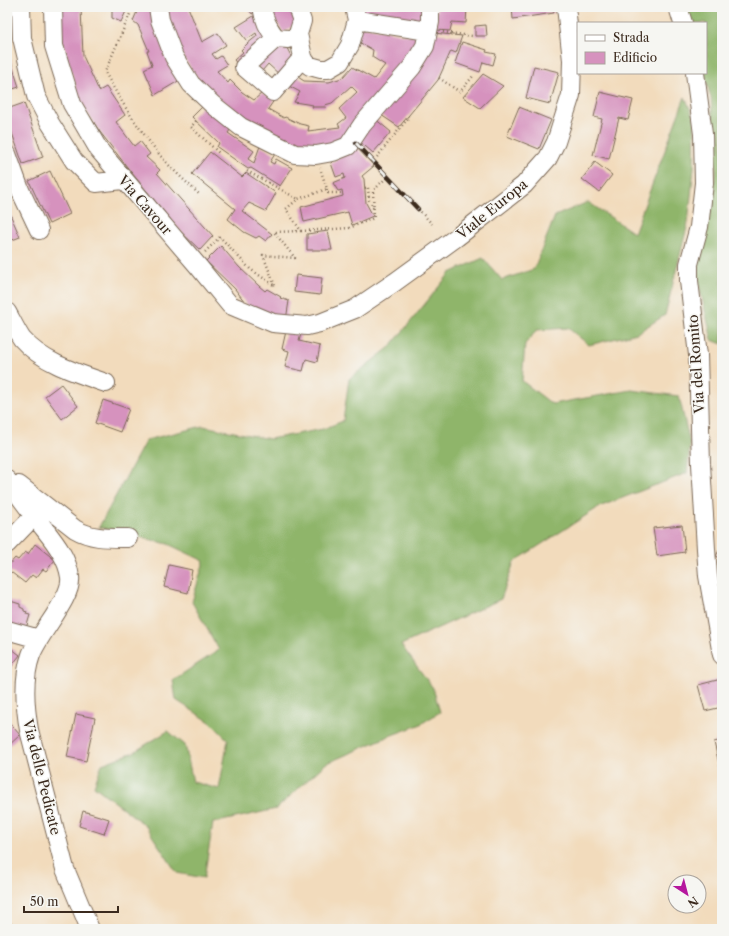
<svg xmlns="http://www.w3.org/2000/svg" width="729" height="936" font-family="'Libre Caslon Text',serif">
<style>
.forest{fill:#8fb56a;stroke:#657044}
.building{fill:#d692be}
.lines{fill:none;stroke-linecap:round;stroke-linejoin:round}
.minor-casing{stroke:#7b6855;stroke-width:20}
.path{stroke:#7b6855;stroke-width:2.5;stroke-dasharray:1 3;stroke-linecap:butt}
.minor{stroke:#fff;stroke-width:18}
.rail-casing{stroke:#3b2a1e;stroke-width:4.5}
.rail{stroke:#f6f6f2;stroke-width:3;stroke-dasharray:9;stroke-linecap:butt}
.labels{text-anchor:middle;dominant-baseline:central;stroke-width:3;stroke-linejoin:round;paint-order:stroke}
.street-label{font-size:14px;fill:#3b2a1e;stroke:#f6f6f2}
</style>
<rect width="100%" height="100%" fill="#f6f6f2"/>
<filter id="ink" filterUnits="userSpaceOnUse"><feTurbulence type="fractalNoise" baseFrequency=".025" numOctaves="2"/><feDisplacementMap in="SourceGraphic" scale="8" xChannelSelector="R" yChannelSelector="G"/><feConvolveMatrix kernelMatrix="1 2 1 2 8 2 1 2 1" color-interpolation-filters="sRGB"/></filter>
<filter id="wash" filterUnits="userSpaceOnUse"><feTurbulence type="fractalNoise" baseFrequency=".012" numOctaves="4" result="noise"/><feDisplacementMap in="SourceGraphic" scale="16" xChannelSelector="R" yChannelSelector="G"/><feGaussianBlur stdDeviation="0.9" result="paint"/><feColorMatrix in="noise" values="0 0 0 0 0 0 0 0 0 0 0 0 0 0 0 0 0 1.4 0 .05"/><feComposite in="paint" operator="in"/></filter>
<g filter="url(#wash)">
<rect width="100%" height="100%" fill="#f2dbbc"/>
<path class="forest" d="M683,7H722V344L712,340L698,281L699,247L716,173L711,98L704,73H706V23H688Z
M685,97L695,120L694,168L688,223L665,315L637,333L589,345L568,328L537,330L525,344L522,381L552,404L631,390L679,396L690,444L687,473L599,507L514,562L501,599L401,645L433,688L440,712L419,725L389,736L325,764L276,809L213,823L204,878L177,873L145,825L94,786L102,764L134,752L168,731L185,745L193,782L219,789L228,740L210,722L176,700L173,680L219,650L192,602L204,561L168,544L99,527L146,440L203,426L270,439L323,429L343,421L349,379L390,347L450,273L483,258L502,280L534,269L555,216L588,202L634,233Z"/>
<g id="blocks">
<path class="building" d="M112,7H128L121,22L112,18Z
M139,7H155L180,80L155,95L144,69L152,65L147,51H149L138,25L133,21Z
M164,7H188L202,42L218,33L226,45L212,54L216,59L221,56L227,65L217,71L228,83L230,80L242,92L254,100L262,93L275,99L268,109L284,118L285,117L300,124L309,126L308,131L340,127L338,124L346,118L339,109L357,92L351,86L332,103L325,105L326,107H312L313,105L294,102L300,92L287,85L295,75L304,81L329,82L342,78L352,67L374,79L385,65L372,57L373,50L357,41L360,26L423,38L346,145L308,152L260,130L202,85L182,55Z
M247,7H259L260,9L252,14Z
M270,7H293L298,21L284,33L276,21L268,26Z
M362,7H429L427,24L362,18Z
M437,7H467L466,23L452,22L450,31L436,30Z
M512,7H553L554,13L513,19Z
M60,8H81L83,56L99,91L106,87L125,115L116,122L134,146L140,141L150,154L146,157L160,170L157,173L213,236L200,250L180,231L131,172L100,132L80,101L62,40Z
M257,14L272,40L240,67L234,60L243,52L241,50L247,44L257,36L256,33L246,40L236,27Z
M486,25L487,36H475V26Z
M434,33L462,36L456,53L451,51L438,80L399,127L381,115Z
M277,40L286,49L287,48L293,60L281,76L268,64L262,71L252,60Z
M462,42L487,50L486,52L496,54L493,65L483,62L480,72L455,63Z
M7,49L19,87L7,91Z
M534,66L559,72L550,104L526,98Z
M483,74L503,86L480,108L463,97Z
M600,92L633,100L628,120L619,118L609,159L593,155L602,119L594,117Z
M24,103L43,157L23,164L7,119V109Z
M204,105L232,127L228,133L254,151L248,159L254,163L260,146L275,154L270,162L274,164L276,159L292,168L280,186L251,168L248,169L217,147L219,143L192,117Z
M519,107L551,120L539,149L507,136Z
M374,118L391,132L373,153L357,139Z
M355,146L374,166L362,176L364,179L366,203L373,216L352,225L348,212L304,222L301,207L343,196L342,190L338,191L333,183L345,178L344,174L336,177L331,163Z
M210,152L242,177L246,173L276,193L266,211L249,203L242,211L272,234L266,241L259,236L256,238L244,232L228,219L235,209L192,174Z
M595,162L612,175L599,192L582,179Z
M50,171L70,214L49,224L29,181Z
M7,207L20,237L7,242Z
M328,231L332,250H307V234Z
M221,246L239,267L259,286L265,291L267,289L281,297L280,298L289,301L286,320L248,306L235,289L206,261Z
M296,275L322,278L320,295L294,292Z
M286,331L301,334L299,341L320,346L317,362L306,359L303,371L285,367L289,351L282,349Z
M61,384L78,406L62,419L45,396Z
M103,400L129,409L120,432L95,423Z
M7,523L11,524L7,535Z
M682,525L685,552L657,556L653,528Z
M35,544L55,560L46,571L43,569L36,578L32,575L25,583L7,569V567L15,558L18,560L25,552L28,554Z
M722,545V559L716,556Z
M169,565L192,570L188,593L164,587Z
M7,600L20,604V607L24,609V611L27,612L26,614L30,615L25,632L7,626Z
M8,646L20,655L7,672V647Z
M721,679L722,685V707L705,711L698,685Z
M76,714L95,718L86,761L67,757Z
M7,720L20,735L7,747Z
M722,740V773H721L714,742Z
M83,811L109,819L104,834L79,826Z"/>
</g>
</g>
<g filter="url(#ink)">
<use href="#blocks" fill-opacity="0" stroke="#7b6855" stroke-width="1"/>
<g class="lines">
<defs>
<path id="minor" d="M21,7L22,38L36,96L50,123L74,161L96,183L123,180
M53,7L54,46L72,104L99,150L198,266L230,305L273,323L307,326L320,323L355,309L395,282L457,237L524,185L548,158L556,142L571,95L572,60L566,7
M158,7L160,20L174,57L191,84L212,104L241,127L295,154L316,155L333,152L348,146L362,125L412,67L425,46L430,22V7
M262,7C264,20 268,28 276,38L288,39
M297,7L302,21L298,34L303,57L306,63L310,66L321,69H328L340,62L350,45L357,20L354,7
M678,7L683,23
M357,20L428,31
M276,38L244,67L273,92L303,57
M695,73L703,134L704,183L699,227L689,264V281L698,355L701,464L706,549L708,576L722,655
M7,154L20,190L39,230
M7,312C12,321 16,330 22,339C43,363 77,373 106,383
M7,480C18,494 28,508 39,522C51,538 67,555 70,577C73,597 39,633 31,655C23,677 25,707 29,730L65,869L90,929
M19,485L75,529C92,539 109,538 128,538
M7,544L34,516
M7,630L39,639"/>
</defs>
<use href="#minor" class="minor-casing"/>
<path class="path" d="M133,7L105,72C119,99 137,126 156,150C168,166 184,180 199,194
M443,32L472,36
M439,78L460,92L474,75
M196,121L191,127L219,153
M377,157L409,117L408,116
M247,171L298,199
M365,188L368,187L369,200L374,209
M327,189L328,193H342
M418,209L432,224
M301,231L349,228L374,218L373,191L388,176
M205,252L220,237L250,269L275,286L263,255L295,258L274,232L301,231L286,209L298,199L327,189L320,168
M7,921L18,929"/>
<use href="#minor" class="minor"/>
<defs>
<path id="rail" d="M356,143L418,209"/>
</defs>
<use href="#rail" class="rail-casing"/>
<use href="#rail" class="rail"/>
</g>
</g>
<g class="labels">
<g class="street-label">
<text transform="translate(145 205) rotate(49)">Via Cavour</text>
<text transform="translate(492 209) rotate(-39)">Viale Europa</text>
<text transform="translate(696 364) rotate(-94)">Via del Romito</text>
<text transform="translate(42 777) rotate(76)">Via delle Pedicate</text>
</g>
</g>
<rect width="729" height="936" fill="none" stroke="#f6f6f2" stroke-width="24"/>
<rect x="577" y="22" width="130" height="52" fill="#f6f6f2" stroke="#aba49d"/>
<rect x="585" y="35" width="20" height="6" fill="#ffffff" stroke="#aba49d"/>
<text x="613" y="42" font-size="12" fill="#3b2a1e">Strada</text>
<rect x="585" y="52" width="20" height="12" fill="#d692be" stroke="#aba49d"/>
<text x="613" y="62" font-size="12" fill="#3b2a1e">Edificio</text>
<g transform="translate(687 894) rotate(144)"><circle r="19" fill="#f6f6f2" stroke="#aba49d"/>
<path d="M0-3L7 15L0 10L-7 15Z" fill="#b5179e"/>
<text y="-6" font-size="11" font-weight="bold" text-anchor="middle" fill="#3b2a1e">N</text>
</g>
<path d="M24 906v6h94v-6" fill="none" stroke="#3b2a1e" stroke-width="2"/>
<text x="30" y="906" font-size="12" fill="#3b2a1e" stroke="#f6f6f2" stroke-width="3" paint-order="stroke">50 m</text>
</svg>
